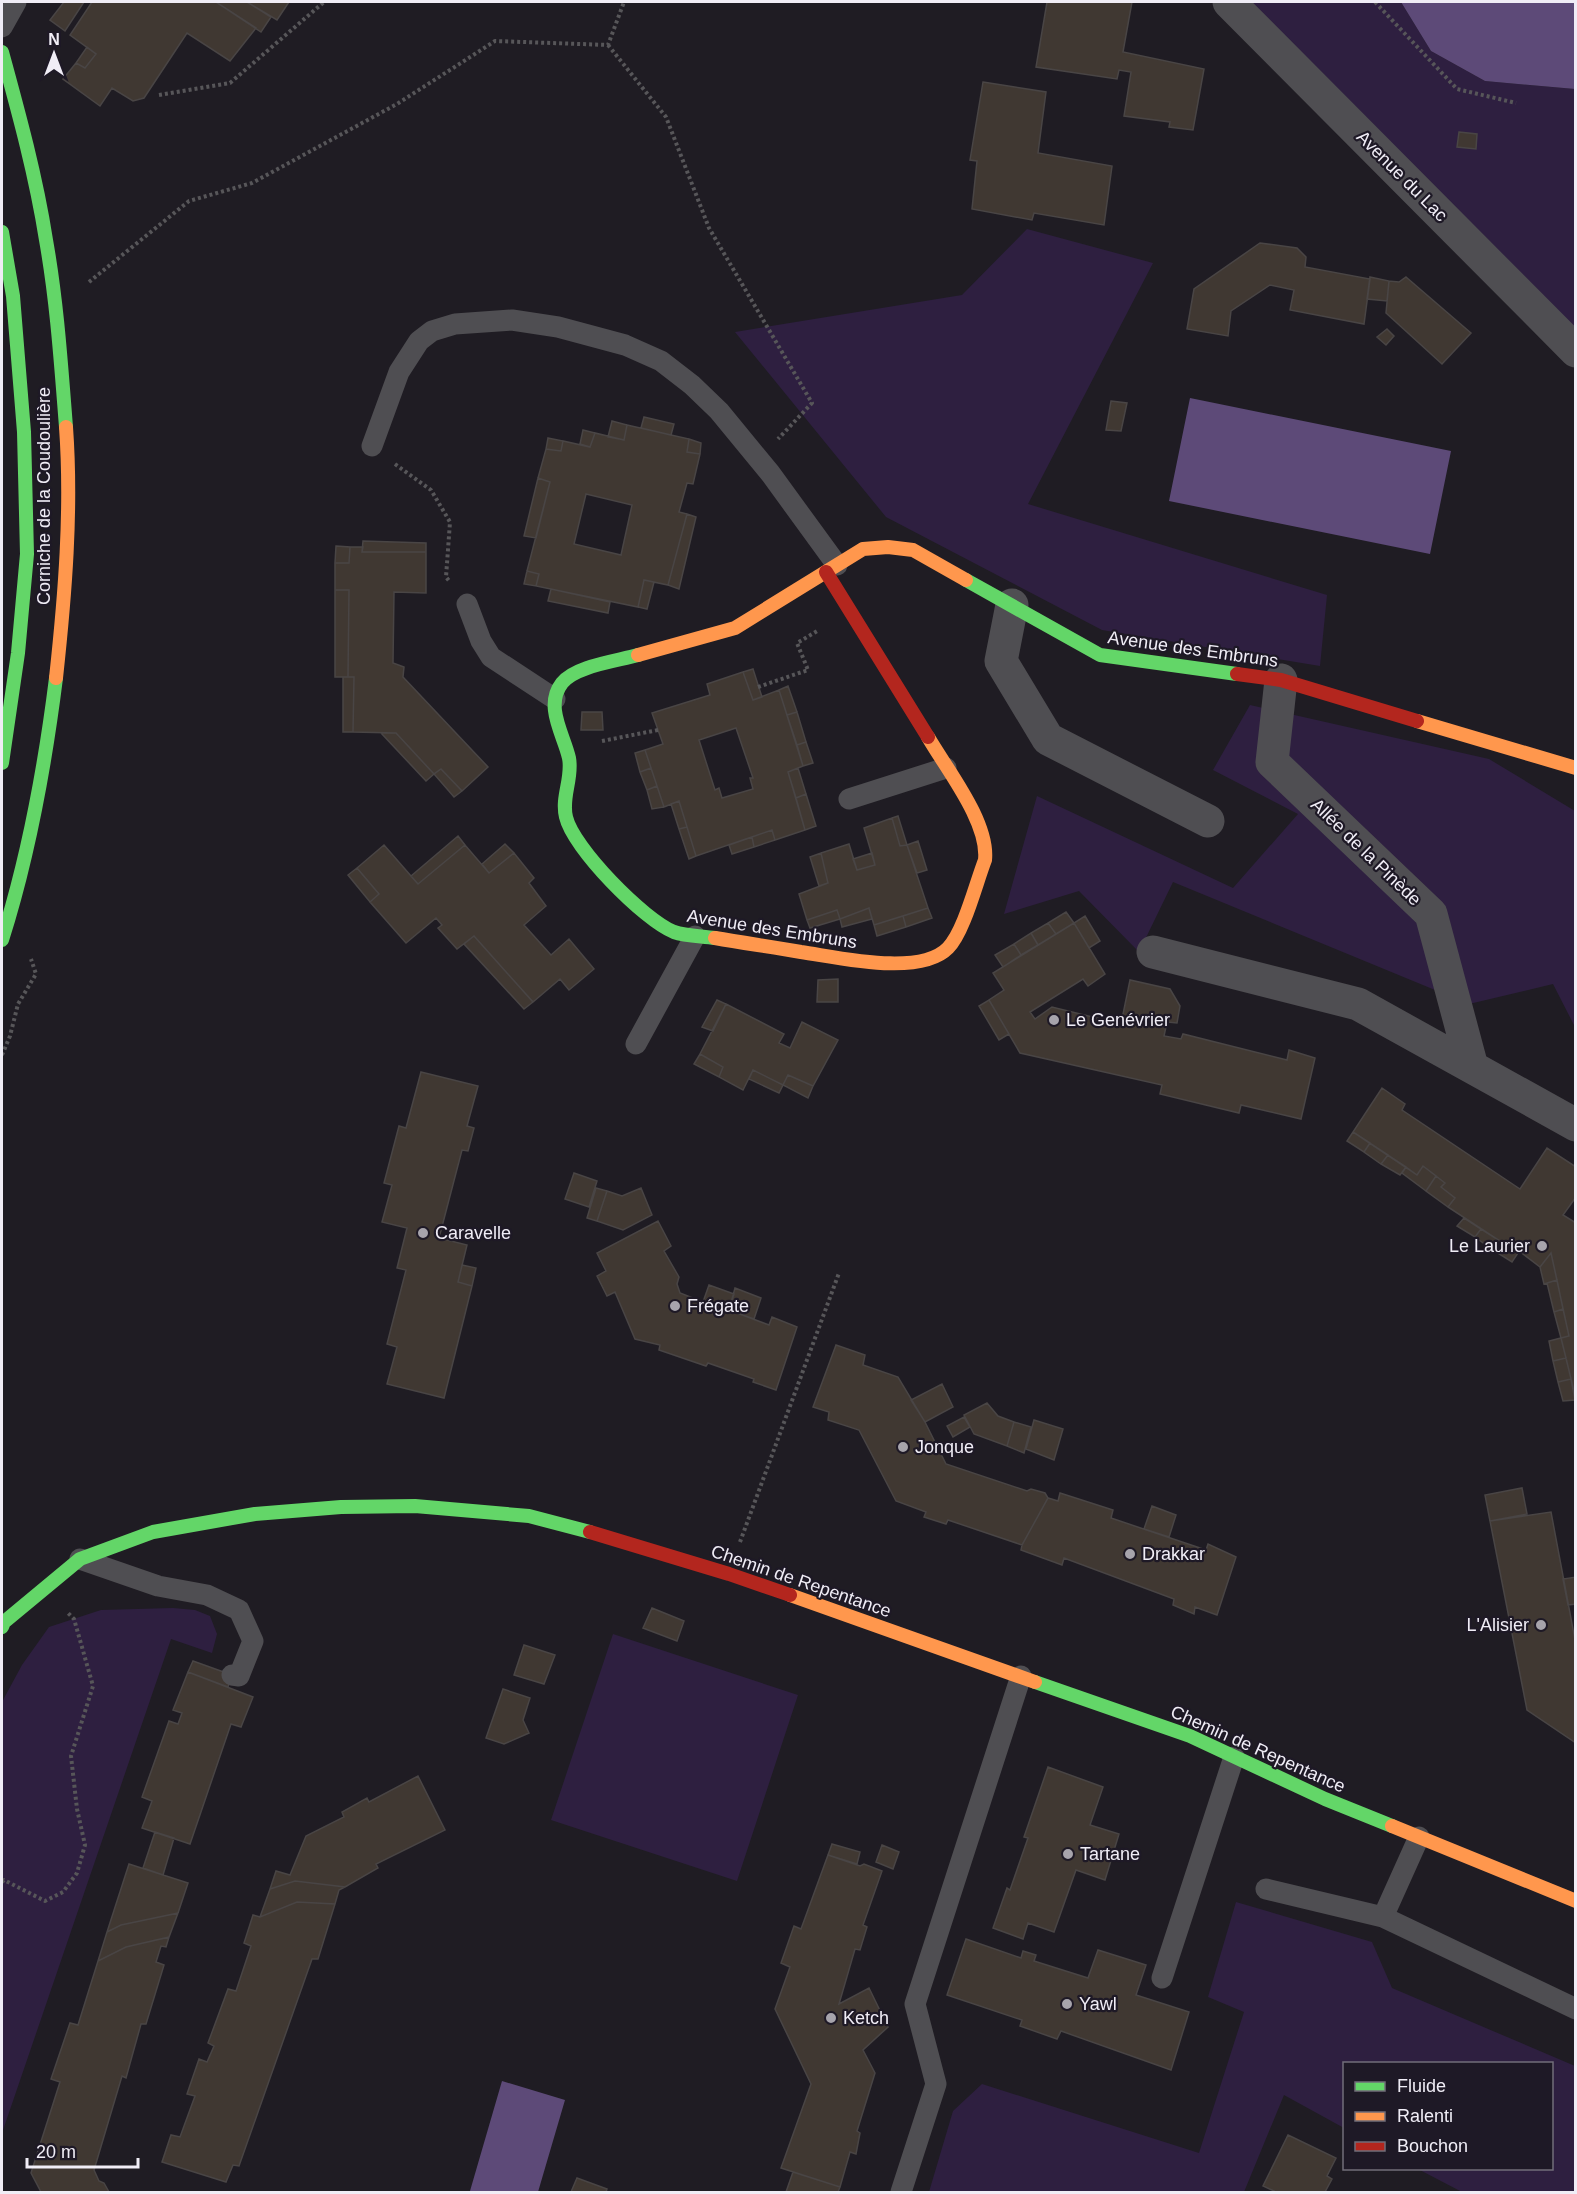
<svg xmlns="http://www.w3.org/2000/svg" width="1577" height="2194" font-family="Arial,sans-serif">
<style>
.green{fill:#2e1f40}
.water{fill:#5d4a78}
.building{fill:#403832;stroke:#494545;stroke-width:1.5;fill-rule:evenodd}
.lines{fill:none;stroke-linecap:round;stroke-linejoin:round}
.path{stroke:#575659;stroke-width:4;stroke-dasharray:3 3;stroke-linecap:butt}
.lane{stroke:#4f4e52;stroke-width:21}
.street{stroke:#4f4e52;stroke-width:33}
.fast{stroke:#63d668;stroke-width:14}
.slow{stroke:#ff974d;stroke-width:14}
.jam{stroke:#b3261e;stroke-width:14}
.poi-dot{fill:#a7a4ac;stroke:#1e1926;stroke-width:2}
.labels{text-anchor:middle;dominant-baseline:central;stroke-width:4.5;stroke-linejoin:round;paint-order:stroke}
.street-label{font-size:18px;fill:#f0edf6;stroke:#1e1926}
.poi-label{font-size:18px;fill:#f0edf6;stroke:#1e1926;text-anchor:start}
</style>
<rect width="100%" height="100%" fill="#1f1c23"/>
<path class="green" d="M1242,2H1401L1431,51L1485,81L1575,89V335Z
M1027,229L1153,263L1028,504L1327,595L1320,666L1102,630L886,517L735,332L962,295Z
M1250,705L1489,759L1575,811V1027L1553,984L1469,1004L1173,882L1139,952L1079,891L1004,914L1037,796L1233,888L1298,814L1213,770Z
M173,1608L195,1610L210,1616L217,1634L212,1653L171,1639L2,2133V1702L22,1665L49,1627L101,1610Z
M613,1634L798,1695L737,1881L551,1820Z
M1236,1902L1372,1942L1392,1988L1575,2066V2192H1462L1418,2169L1552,2168V2064H1344V2128L1284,2095L1244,2192H929L953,2111L982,2084L1199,2153L1244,2012L1208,1997Z"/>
<path class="water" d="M1401,2H1575V89L1485,81L1431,51Z
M1190,398L1451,451L1430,554L1169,501Z
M502,2081L565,2100L538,2192L470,2191Z"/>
<path class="building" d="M64,2H84L65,31L50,20Z
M92,2H216L256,28L230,61L187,33L144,98L133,101L112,88L100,106L63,79L76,63L85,68L96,54L70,35Z
M216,2H247L271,17L261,32Z
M247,2H289L277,20Z
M1047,2H1132L1123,52L1204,69L1193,130L1169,127L1170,122L1124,116L1131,72L1119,70L1117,79L1036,67Z
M87,47L96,54L85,68L76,63Z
M983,82L1046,92L1038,153L1112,166L1104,225L1034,213L1032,220L972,209L977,161L970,160Z
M1459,132L1477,134L1476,149L1457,147Z
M1260,243L1297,248L1306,257L1305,267L1370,279L1364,324L1290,310L1294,290L1270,285L1231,311L1228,336L1187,329L1194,289Z
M1370,277L1389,281L1387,301L1367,299Z
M1406,277L1471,333L1442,364L1386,313L1389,281L1399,282Z
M1387,329L1394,336L1386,345L1377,337Z
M1111,401L1127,403L1121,431L1106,430Z
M644,417L674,424L671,435L641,428Z
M612,421L627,425L624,440L608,437Z
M627,425L689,439L687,452L700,454L693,484L687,483L679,512L687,514L668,585L644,580L638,607L536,586L539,574L527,571L550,482L538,478L546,449L561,451L563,441L590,447L595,433L624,440ZM586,494L632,505L621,555L574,544Z
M583,430L595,433L590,447L580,444Z
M548,438L563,441L561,451L546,449Z
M689,439L701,443L700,454L687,452Z
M538,478L550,482L536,538L524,536Z
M687,514L696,517L679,589L668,585Z
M363,541L426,543V552H362Z
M336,546L350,547L349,563H335Z
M350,547H363L362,552H426V593L394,592L393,663L404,667L403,677L488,767L462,791L441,769L434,774L396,733L353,732L354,677H348L349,590H335V563H349Z
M527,571L539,574L536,586L524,584Z
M644,580L654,582L647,609L638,607Z
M551,589L610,602L608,613L548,601Z
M335,590H349L348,677H335Z
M753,669L762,697L753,700L743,672Z
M743,672L753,700L779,690L803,766L788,772L805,830L775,840L772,830L696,856L679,801L664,807L645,750L663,744L652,713L710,695L707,684ZM736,728L753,778H750L753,789L722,798L719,788L715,790L699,740Z
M343,677H354L353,732H343Z
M788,686L797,712L787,715L779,690Z
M582,712H602L603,730H581Z
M797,712L806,742L797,745L787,715Z
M381,733H396L434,774L426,781Z
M806,742L813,763L803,766L797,745Z
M645,750L651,768L640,772L635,753Z
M651,768L657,786L647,790L640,772Z
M798,768L806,794L796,798L788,772Z
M441,769L462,791L454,797L434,774Z
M657,786L664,807L652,809L647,790Z
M806,794L816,826L805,830L796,798Z
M679,801L687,827L679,829L671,804Z
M898,816L907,845L900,846L892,818Z
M892,818L900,846L907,845L928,908L874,925L869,908L840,919L837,910L807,920L799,894L828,883L821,853L849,844L857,870L875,865L864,828Z
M687,827L696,856L689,859L679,829Z
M772,830L775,840L754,847L752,837Z
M458,836L465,845L418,884L411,876Z
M752,837L754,847L732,854L729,845Z
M918,841L927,870L917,873L907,845Z
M505,844L514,853L489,873L482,864Z
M384,845L418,884L465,845L489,873L514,853L534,878L529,883L546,906L524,925L551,955L569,939L594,969L569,990L560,979L533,1002L474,936L457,949L438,928L442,925L436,918L406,943L370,902L379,894L357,868Z
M821,853L828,883L819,886L810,857Z
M872,853L875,865L857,870L853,859Z
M357,868L379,894L370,902L348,875Z
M869,908L872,919L842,927L840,919Z
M928,908L932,918L906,927L903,916Z
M837,910L840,919L810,928L807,920Z
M1066,912L1074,923L1056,934L1048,923Z
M903,916L906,927L877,936L874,925Z
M1085,916L1100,941L1089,948L1074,923Z
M1048,923L1056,934L1038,945L1031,933Z
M1074,923L1105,974L1088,986L1083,979L1030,1012L1035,1019L1052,1007L1121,1024L1130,980L1170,989L1180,1006L1177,1023L1167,1022L1164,1036L1181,1039L1183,1034L1287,1060L1289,1050L1315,1058L1301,1119L1241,1105L1239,1113L1160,1094L1162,1085L1020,1053L989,1000L1004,990L993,973Z
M1031,933L1038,945L1021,955L1014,944Z
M474,936L533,1002L524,1009L464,944Z
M1014,944L1021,955L1003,967L995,955Z
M838,979V1002H817L818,980Z
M717,1000L726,1004L713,1031L702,1027Z
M989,1000L1009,1034L999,1040L979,1006Z
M726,1004L784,1034L779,1043L790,1048L802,1022L838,1040L813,1086L788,1075L783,1085L753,1070L743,1090L719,1077L723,1067L700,1054Z
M700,1054L723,1067L719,1077L694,1064Z
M753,1070L783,1085L779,1093L749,1079Z
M421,1072L478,1086L467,1126L474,1128L468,1151L462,1150L439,1238L467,1245L458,1282L472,1286L444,1398L387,1384L397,1347L387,1344L406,1270L397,1268L407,1228L382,1222L392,1185L384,1183L399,1126L406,1128Z
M788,1075L813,1086L808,1098L783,1085Z
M1382,1088L1405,1104L1402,1110L1520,1189L1547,1148L1576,1167V1197L1563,1215L1576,1223V1399L1561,1338L1569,1336L1551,1253L1540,1267L1519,1251L1518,1253L1448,1207L1455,1198L1441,1187L1445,1183L1423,1166L1417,1175L1353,1132Z
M1353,1132L1370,1143L1364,1152L1347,1141Z
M1370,1143L1388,1155L1381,1164L1364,1152Z
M1388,1155L1406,1167L1400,1175L1381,1164Z
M1423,1166L1436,1176L1426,1191L1402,1173L1406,1167L1417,1175Z
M574,1173L597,1181L589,1207L565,1199Z
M1436,1176L1445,1183L1441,1187L1455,1198L1448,1207L1426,1191Z
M596,1188L607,1191L597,1221L587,1218Z
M641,1188L652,1215L623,1230L597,1221L607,1191L622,1196Z
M1464,1218L1481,1229L1475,1237L1457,1226Z
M658,1221L671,1246L664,1251L679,1277L677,1284L680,1293L703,1302L709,1285L734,1294L729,1310L769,1325L772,1317L797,1327L776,1390L753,1382L754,1379L708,1363L706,1366L659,1350L660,1345L635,1339L615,1292L607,1296L597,1276L606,1271L597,1253Z
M1481,1229L1500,1241L1493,1250L1475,1237Z
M1500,1241L1518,1253L1512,1262L1493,1250Z
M1551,1253L1557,1280L1544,1284L1540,1267Z
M462,1265L476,1268L472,1286L458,1282Z
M1557,1280L1563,1309L1554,1312L1547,1283Z
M735,1288L761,1298L754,1319L729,1310Z
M1563,1309L1569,1336L1561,1338L1554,1312Z
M1561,1338L1566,1358L1553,1361L1549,1341Z
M836,1345L865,1355L863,1365L898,1377L925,1422L946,1464L1027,1491L1031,1489L1045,1493L1048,1498L1022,1545L948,1520L946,1524L924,1517L926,1512L896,1501L859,1430L828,1420L829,1412L813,1407Z
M1566,1358L1571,1379L1558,1382L1553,1361Z
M1571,1379L1575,1400L1563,1401L1558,1382Z
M942,1384L953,1407L925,1422L911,1400Z
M987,1403L998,1416L1014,1422L1007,1446L974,1434L964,1415Z
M964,1417L970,1427L953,1437L947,1426Z
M1034,1420L1063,1429L1054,1460L1026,1449Z
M1014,1422L1031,1427L1024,1453L1007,1446Z
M1522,1488L1527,1514L1490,1521L1485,1495Z
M1060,1493L1113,1510L1111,1518L1206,1550L1208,1544L1236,1557L1217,1615L1195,1607L1194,1614L1173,1605L1174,1599L1064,1558L1062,1565L1021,1550L1022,1545L1048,1498L1058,1501Z
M1152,1506L1176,1515L1169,1537L1144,1529Z
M1551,1512L1576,1645V1743L1527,1710L1490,1521Z
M1576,1577V1604L1568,1605L1563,1579Z
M652,1608L684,1621L677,1641L643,1628Z
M524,1645L555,1655L544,1684L514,1675Z
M193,1661L232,1675L228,1687L188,1672Z
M188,1672L253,1697L241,1727L231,1724L190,1844L142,1828L152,1801L142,1797L169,1721L178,1724L182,1713L173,1710Z
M503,1689L530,1698L523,1720L529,1733L504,1744L486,1738Z
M1048,1767L1103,1787L1090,1825L1119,1834L1105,1880L1076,1870L1054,1932L1028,1923L1023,1939L993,1928L1007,1888L1010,1890L1028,1838L1024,1837Z
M418,1776L445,1830L376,1864L378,1868L345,1887L295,1881L270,1889L276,1871L290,1875L306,1836L344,1817L342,1812L367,1798L369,1802Z
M155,1832L174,1838L163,1875L143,1868Z
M832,1844L860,1852L857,1864L828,1855Z
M882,1845L899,1852L893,1869L876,1862Z
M828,1855L860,1866L864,1864L882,1871L863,1925L867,1927L860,1950L855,1949L839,2004L869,1988L888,2027L863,2050L875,2073L857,2131L860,2133L856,2154L850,2152L840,2187L781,2168L811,2084L775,2009L790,1967L781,1963L794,1926L801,1929Z
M129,1864L188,1883L178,1913L121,1925L107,1932Z
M295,1881L345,1887L339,1890L335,1904L297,1902L260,1917L270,1889Z
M297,1902L335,1904L318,1959H312L239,2166L233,2165L226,2182L162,2162L171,2135L180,2137L195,2096L187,2094L199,2059L207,2062L214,2046L208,2043L228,1989L236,1991L251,1946L244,1943L253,1915L260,1917Z
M178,1913L169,1937L126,1947L98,1961L107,1932L121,1925Z
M169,1937L166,1947L161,1946L156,1962L164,1965L146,2024H141L126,2078L122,2076L94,2170L99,2181L104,2183L109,2192H41L31,2173L60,2082L51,2079L70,2023L78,2025L98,1961L126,1947Z
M966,1939L1021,1958L1023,1951L1036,1955L1034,1961L1088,1978L1098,1950L1146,1965L1136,1995L1189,2012L1171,2070L1061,2031L1057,2039L1020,2026L1022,2020L947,1995Z
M1288,2135L1336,2158L1327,2176L1332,2179L1325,2192H1273L1274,2191L1263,2186Z
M793,2172L840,2187L838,2192H786Z
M577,2178L607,2189L606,2192H571Z"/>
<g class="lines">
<path class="path" d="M1375,2L1457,89L1516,103
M608,45L666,117L709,228L812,403L778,439
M159,95L230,83L324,2
M89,282L189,201L252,183L397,104L495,41L608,45L624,2
M395,464L431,490L450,522L446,577L450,582
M758,687L808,670L797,643L819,630
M602,741L658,730
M2,1055L10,1036L18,1004L36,974L31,959
M740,1542L839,1273
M2,1882L4,1880L45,1901L63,1892L77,1873L85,1845L77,1809L71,1756L93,1686L74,1619L68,1613"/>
<path class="lane" d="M2,27L16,2
M372,446L399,372L419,341L432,331L455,324L512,320L558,327L625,345L661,361L692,385L719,411L770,473L837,565
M467,604L481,641L491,657L555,699
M849,799L946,768
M636,1044L695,936
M80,1559L158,1586L207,1595L239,1610L253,1641L239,1676L232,1675
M1419,1837L1383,1917L1576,2009
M1266,1889L1383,1917
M1162,1978L1234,1757
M901,2192L936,2084L915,2004L1021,1676"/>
<path class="street" d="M1229,2L1576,351
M1012,605L1001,661L1048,739L1208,821
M1281,680L1272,762L1431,914L1472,1067
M1153,952L1358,1004L1576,1125"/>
<path class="fast" d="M2,52C19,114 36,176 46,240C57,302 61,364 66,427
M2,232L13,296L24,432L27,554L18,653L2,763
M966,580L1100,655L1237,674
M638,655C617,661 575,666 562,683C544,706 564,735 569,758C573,778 561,797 566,817C573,848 644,920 674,932C686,936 702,936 715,938
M2,940C29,855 45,766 56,678
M2,1627L4,1622L80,1559L153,1532L255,1514L341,1507L415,1506L529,1516L590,1532
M1035,1682L1190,1736L1325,1799L1392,1826"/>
<path class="slow" d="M638,655L735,628L863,549L888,547L913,550L966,580
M56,678C65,595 72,510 66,427
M1417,721L1576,768
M715,938C744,943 772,947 801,952C837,957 920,977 948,948C964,932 976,883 985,860C989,822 947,770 928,737
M790,1595L1035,1682
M1392,1826L1576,1901"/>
<path class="jam" d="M826,572L928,737
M1237,674L1281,680L1417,721
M590,1532L729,1574L790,1595"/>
</g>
<g class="poi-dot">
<circle cx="1054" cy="1020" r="6"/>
<circle cx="423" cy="1233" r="6"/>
<circle cx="1542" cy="1246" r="6"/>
<circle cx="675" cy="1306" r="6"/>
<circle cx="903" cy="1447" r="6"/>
<circle cx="1130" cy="1554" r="6"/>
<circle cx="1541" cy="1625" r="6"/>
<circle cx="1068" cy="1854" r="6"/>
<circle cx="1067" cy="2004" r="6"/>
<circle cx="831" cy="2018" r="6"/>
</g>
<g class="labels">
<g class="street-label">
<text transform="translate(1402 176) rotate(45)">Avenue du Lac</text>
<text transform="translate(44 496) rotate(-90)">Corniche de la Coudoulière</text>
<text transform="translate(1193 649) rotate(8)">Avenue des Embruns</text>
<text transform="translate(1366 852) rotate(44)">Allée de la Pinède</text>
<text transform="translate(772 929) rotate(9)">Avenue des Embruns</text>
<text transform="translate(801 1581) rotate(19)">Chemin de Repentance</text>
<text transform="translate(1258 1749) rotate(24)">Chemin de Repentance</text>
</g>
<g class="poi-label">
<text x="1066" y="1020">Le Genévrier</text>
<text x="435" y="1233">Caravelle</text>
<text x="1530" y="1246" text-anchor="end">Le Laurier</text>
<text x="687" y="1306">Frégate</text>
<text x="915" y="1447">Jonque</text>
<text x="1142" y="1554">Drakkar</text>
<text x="1529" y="1625" text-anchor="end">L'Alisier</text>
<text x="1080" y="1854">Tartane</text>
<text x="1079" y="2004">Yawl</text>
<text x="843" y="2018">Ketch</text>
</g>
</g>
<rect width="1577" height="2194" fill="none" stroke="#f0edf6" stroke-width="6"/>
<rect x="1343" y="2062" width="210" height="108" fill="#1e1926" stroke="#726e79" stroke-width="1.5"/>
<rect x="1355" y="2082" width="30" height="9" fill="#63d668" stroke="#726e79" stroke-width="1.5"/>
<text x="1397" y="2092" font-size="18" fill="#f0edf6">Fluide</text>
<rect x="1355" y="2112" width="30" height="9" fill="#ff974d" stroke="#726e79" stroke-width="1.5"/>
<text x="1397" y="2122" font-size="18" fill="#f0edf6">Ralenti</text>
<rect x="1355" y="2142" width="30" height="9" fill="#b3261e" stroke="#726e79" stroke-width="1.5"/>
<text x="1397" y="2152" font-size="18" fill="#f0edf6">Bouchon</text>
<g transform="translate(54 54)" stroke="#1e1926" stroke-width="4.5" paint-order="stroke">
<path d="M0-4.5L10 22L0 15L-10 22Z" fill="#f0edf6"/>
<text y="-9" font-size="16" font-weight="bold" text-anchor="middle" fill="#f0edf6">N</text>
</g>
<path d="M27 2158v9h111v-9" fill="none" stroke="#f0edf6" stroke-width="3"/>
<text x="36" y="2158" font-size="18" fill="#f0edf6" stroke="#1e1926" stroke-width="4.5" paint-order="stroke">20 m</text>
</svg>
